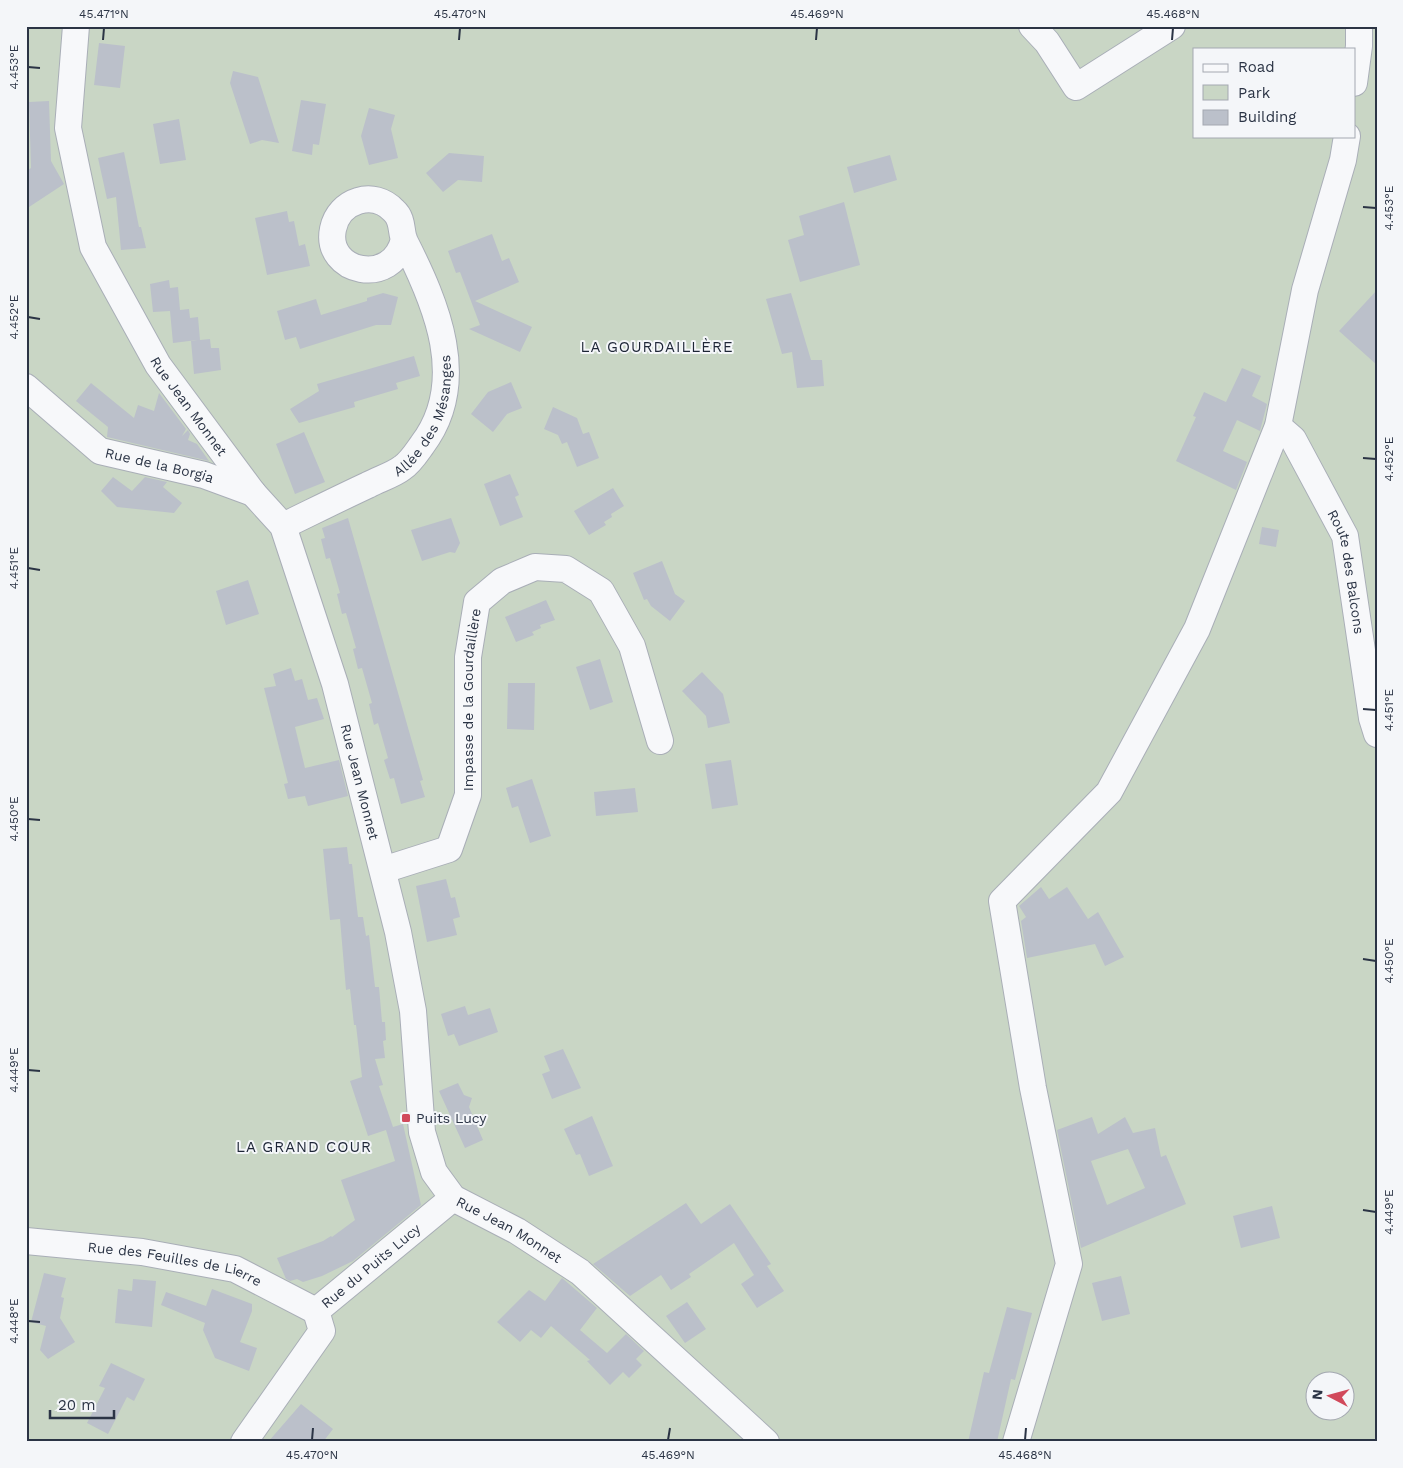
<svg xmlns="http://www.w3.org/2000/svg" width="1403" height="1468" font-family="'Work Sans',sans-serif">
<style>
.green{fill:#c9d6c5;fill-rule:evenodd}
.building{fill:#bbc0ca;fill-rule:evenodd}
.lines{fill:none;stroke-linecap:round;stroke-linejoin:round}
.minor-casing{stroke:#a9aeb7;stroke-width:28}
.minor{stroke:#f7f8fa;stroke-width:26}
.ticks{fill:none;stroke:#2b3445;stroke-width:2}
.poi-dot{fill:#d1495b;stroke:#f4f6f9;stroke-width:2}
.labels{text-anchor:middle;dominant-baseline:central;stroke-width:4;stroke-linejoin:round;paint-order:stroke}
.street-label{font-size:14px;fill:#2b3445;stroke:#f4f6f9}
.poi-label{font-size:14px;fill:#2b3445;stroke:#f4f6f9;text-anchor:start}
.neighbourhood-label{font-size:15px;letter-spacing:1px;fill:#1d2536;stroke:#f4f6f9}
.neatline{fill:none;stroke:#2b3445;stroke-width:2}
.ticks-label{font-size:12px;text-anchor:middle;fill:#2b3445}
</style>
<rect width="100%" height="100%" fill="#e4e7ec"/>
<path class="green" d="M26,26H1377V1442H26ZM1194,49H1354V136H1194ZM1316,1380H1346V1410H1316Z"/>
<path class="building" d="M99,43L125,46L120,88L94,85Z
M233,71L258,77L279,143L262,140L250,144L230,83Z
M301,100L326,104L319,145L313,144L312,155L292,151Z
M49,101L51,161L64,184L26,209V171L31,168L29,102Z
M369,108L395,115L391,129L398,158L369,165L361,136Z
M179,119L186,160L160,164L153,124Z
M124,152L139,227H141L146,248L121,250L116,197L107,199L98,158Z
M449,153L484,156L482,182L458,180L443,192L426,173Z
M890,155L897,180L854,193L847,167Z
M844,202L860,265L800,282L788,240L804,235L799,216Z
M287,211L289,222L294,221L299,246L305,244L310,266L267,275L255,218Z
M492,234L502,261L509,258L519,282L475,301L532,327L520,352L469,329L480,325L460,272L456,273L448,251Z
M169,280L170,288L178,287L180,310L189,309L190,318L198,317L200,340L210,339L211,348H219L221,370L194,374L191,341L197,340L173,343L170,311L153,312L150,284Z
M1377,290V365L1339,331Z
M383,293L398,297L391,325H376L300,349L296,337L285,340L277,311L316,299L321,315L367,301V298Z
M791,293L811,360H822L824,386L797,388L792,352L782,354L766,299Z
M414,356L420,376L396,383L398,389L354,402L355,407L299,423L290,409L319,391L317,384Z
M1242,368L1261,376L1252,396L1267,404L1260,431L1237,420L1223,451L1247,462L1236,490L1176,461L1196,417L1193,416L1204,392L1226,402Z
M511,382L522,408L507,414L493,432L471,414L488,392Z
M91,383L134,418L138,405L154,411L159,393L186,429L182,436L188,430L190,434L188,440L197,444L209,461L107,437L108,427L76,401Z
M553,407L577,418L583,434L589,432L599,458L577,467L567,442L562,444L558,435L544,429Z
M304,432L325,482L295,494L276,444Z
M510,474L519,495L515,497L523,517L500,526L484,484Z
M113,477L132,491L145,477L167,482L163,487L182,503L174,513L117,507L101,491Z
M613,488L624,506L611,514L612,517L604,522L606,525L589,535L574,511Z
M348,518L423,780L420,781L425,797L401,804L394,778L390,779L384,760L388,758L378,723L374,725L369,704L372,703L362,668L358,669L353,649L356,648L346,613L342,614L337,594L340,593L330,558L326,559L321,539L325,538L322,528Z
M451,518L460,543L455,553L450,552L422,561L411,530Z
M1262,527L1279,530L1276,547L1259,544Z
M662,561L675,594L685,601L670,621L651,606L647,599L644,600L633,573Z
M248,580L259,614L226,625L216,591Z
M546,600L555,620L540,625L541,628L532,632L534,635L516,642L505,617Z
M600,659L613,702L590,710L576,667Z
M291,668L295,681L302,679L308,700L317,698L324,719L295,727L305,768L339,760L348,796L308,806L305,796L288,799L284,784L288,783L264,688L276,686L273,674Z
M702,672L723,694L730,723L708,728L706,716L682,691Z
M508,683H535L534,730L507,729Z
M731,760L738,805L712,809L705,764Z
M532,779L551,836L530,843L518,806L512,808L506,788Z
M635,788L638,812L596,816L594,792Z
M347,847L349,864H352L358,917H363L366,936L369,935L375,987H379L382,1022H385L386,1040L383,1041L385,1058L375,1059L383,1085L379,1086L393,1127L403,1124L421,1205L353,1261L322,1276L303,1282L297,1279L290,1281L286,1279L277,1258L323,1241L331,1236L332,1237L355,1220L341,1180L395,1161L386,1130L368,1136L350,1081L362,1077L356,1025H354L350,989L346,990L340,919L330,920L323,849Z
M446,879L451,898L455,897L460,917L453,919L457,935L427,942L416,886Z
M1041,887L1049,899L1067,887L1088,919L1098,912L1124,957L1105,966L1095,944L1027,958L1021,921L1026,917L1019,906Z
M465,1006L468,1015L490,1008L498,1032L459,1046L454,1034L448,1036L441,1014Z
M563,1049L581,1088L552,1099L542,1074L550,1071L544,1056Z
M458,1083L464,1095L472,1098L469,1107L483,1140L465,1148L439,1091Z
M592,1116L613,1166L589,1176L580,1154L576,1155L564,1129Z
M1092,1117L1098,1134L1125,1117L1133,1133L1155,1128L1161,1157L1166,1155L1186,1204L1081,1248L1057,1130ZM1128,1149L1145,1188L1107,1205L1091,1161Z
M686,1203L701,1224L730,1204L771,1264L767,1266L784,1291L757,1308L741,1284L754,1275L734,1243L689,1274L691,1277L671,1290L661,1275L630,1296L593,1264Z
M1272,1206L1280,1238L1241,1248L1233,1216Z
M44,1273L66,1278L61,1297L64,1298L60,1318L75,1342L48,1359L40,1350L46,1326L31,1322Z
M1121,1276L1130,1314L1102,1321L1092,1283Z
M562,1278L597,1308L580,1330L607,1353L626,1334L644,1351L636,1359L642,1365L629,1378L623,1372L610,1385L587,1361L590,1360L551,1326L541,1338L531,1330L520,1342L497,1322L529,1290L545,1301Z
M133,1279L156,1281L152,1327L115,1323L118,1289L132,1291Z
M212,1289L252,1304V1311L240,1342L257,1348L249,1371L215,1358L203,1330L205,1323L161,1305L166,1292L206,1306Z
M687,1302L706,1329L685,1343L666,1316Z
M1007,1307L1032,1313L1015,1380L1011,1379L997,1442H968L984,1372L989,1373Z
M111,1363L145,1379L134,1401L127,1397L108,1434L87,1423L105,1388L99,1386Z
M301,1404L333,1429L323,1442H268Z"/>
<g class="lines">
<defs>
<g id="minor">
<path id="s1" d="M76,26L68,128L93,247L158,365L253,493L283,526L335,684L398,932L413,1011L422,1132L434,1172L453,1198L517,1231L580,1272L766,1442"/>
<path d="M1032,26L1047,42L1076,87L1172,26"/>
<path d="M1354,83L1359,46V26"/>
<path id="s2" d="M26,387L100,451L204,475L253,493"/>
<path id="s3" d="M1278,426L1293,439L1345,536L1372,718L1377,734"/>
<path id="s4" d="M283,526C312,512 340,498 368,485C379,479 393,475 402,468C410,463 417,452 422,445C470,382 436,303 405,242C400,232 404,220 394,211C374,189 339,200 333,229C324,273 393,288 404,239"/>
<path id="s5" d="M383,870L449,849L468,795V657L477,602L502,581L535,567L566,569L601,591L632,646L660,741"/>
<path id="s6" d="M26,1241L142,1252L235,1269L316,1311"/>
<path id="s7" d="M316,1311L453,1198"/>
<path d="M244,1442L322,1331L316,1311"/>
<path d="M1016,1442L1069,1264L1033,1088L1002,901L1109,792L1197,629L1278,426L1305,290L1343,160L1347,136"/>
</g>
</defs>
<use href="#minor" class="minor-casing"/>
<use href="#minor" class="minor"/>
</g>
<path class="ticks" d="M103,40L104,28M459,40L460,28M816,40L817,28M1172,40L1173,28M28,67L40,68M1363,207L1376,208M28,317L40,319M1363,458L1376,459M28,568L40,570M1363,709L1376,710M28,819L40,820M1363,959L1376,961M28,1070L40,1071M1363,1210L1376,1212M28,1321L40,1322M312,1440L313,1428M668,1440L670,1428M1025,1440L1026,1428"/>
<rect class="poi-dot" x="401" y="1113" width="10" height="10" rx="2.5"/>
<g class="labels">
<g class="street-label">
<text stroke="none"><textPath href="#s1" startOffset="410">Rue Jean Monnet</textPath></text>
<text stroke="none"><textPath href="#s4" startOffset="191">Allée des Mésanges</textPath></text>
<text stroke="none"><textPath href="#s2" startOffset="159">Rue de la Borgia</textPath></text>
<text stroke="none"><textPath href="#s3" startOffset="165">Route des Balcons</textPath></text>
<text stroke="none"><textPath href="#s5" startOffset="222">Impasse de la Gourdaillère</textPath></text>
<text stroke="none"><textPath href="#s1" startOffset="830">Rue Jean Monnet</textPath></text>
<text stroke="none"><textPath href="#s1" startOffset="1325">Rue Jean Monnet</textPath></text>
<text stroke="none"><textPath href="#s6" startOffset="151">Rue des Feuilles de Lierre</textPath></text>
<text stroke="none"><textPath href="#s7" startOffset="71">Rue du Puits Lucy</textPath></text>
</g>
<g class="poi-label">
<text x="416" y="1118">Puits Lucy</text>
</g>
<g class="neighbourhood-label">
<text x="657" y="347">LA GOURDAILLÈRE</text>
<text x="304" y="1147">LA GRAND COUR</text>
</g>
</g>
<rect width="1403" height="1468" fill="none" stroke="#f4f6f9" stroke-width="55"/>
<rect x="1193" y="48" width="162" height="90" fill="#f4f6f9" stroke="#a4a8b1"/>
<rect x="1203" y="64" width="25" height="8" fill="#f7f8fa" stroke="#a4a8b1"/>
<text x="1238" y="72" font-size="15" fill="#2b3445">Road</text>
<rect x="1203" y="85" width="25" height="15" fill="#c9d6c5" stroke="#a4a8b1"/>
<text x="1238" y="98" font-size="15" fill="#2b3445">Park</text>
<rect x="1203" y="110" width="25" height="15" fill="#bbc0ca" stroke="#a4a8b1"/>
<text x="1238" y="122" font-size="15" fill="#2b3445">Building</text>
<g transform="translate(1330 1396) rotate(276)"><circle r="24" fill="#f4f6f9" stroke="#a4a8b1"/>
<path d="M0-4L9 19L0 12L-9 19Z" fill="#d1495b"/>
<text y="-8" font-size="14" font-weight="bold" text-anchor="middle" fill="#2b3445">N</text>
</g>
<path d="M50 1410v8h64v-8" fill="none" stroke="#2b3445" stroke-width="2.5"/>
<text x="58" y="1410" font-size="15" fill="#2b3445" stroke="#f4f6f9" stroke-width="4" paint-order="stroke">20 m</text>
<rect x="28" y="28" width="1348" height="1412" class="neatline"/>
<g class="ticks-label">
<text x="104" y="18">45.471°N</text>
<text x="460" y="18">45.470°N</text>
<text x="817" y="18">45.469°N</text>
<text x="1173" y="18">45.468°N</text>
<text transform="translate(14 67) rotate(-90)" y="4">4.453°E</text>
<text transform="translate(1389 208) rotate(-90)" y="4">4.453°E</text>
<text transform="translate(14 317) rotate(-90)" y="4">4.452°E</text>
<text transform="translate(1389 459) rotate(-90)" y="4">4.452°E</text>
<text transform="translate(14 568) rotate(-90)" y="4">4.451°E</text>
<text transform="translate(1389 710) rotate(-90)" y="4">4.451°E</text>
<text transform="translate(14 819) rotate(-90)" y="4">4.450°E</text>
<text transform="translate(1389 961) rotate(-90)" y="4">4.450°E</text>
<text transform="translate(14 1070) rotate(-90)" y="4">4.449°E</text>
<text transform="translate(1389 1212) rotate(-90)" y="4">4.449°E</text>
<text transform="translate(14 1321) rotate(-90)" y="4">4.448°E</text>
<text x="312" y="1459">45.470°N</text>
<text x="668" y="1459">45.469°N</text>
<text x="1025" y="1459">45.468°N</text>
</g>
</svg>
